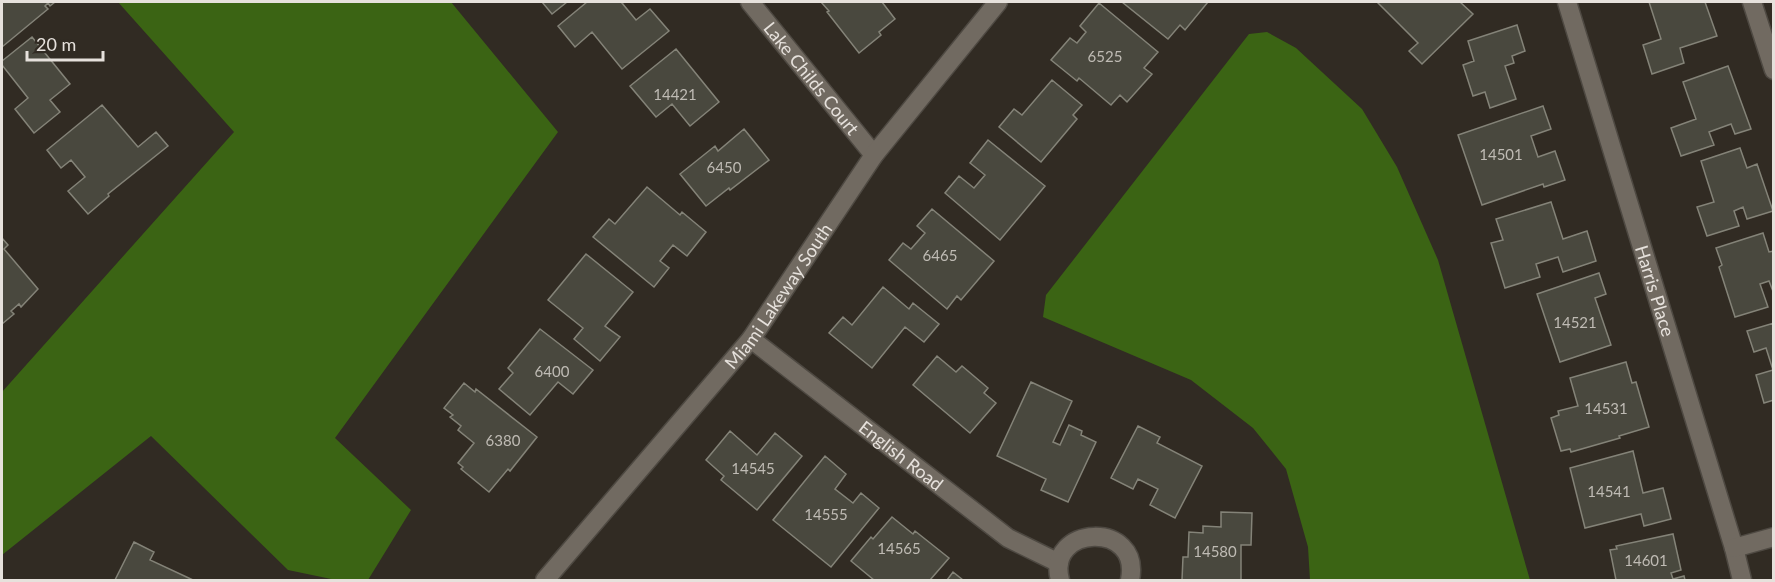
<svg xmlns="http://www.w3.org/2000/svg" width="1775" height="582" font-family="Lato,sans-serif">
<style>
.water{fill:#3b6414}
.building{fill:#49483e;stroke:#848378;stroke-width:1.5}
.lines{fill:none;stroke-linecap:round;stroke-linejoin:round}
.minor-casing{stroke:#4e4942;stroke-width:21}
.tertiary-casing{stroke:#4e4942;stroke-width:21}
.secondary-casing{stroke:#4e4942;stroke-width:21}
.minor{stroke:#716a61;stroke-width:18}
.tertiary{stroke:#716a61;stroke-width:18}
.secondary{stroke:#716a61;stroke-width:18}
.labels{text-anchor:middle;dominant-baseline:central;stroke-width:6;stroke-linejoin:round;paint-order:stroke}
.number-label{font-size:15px;fill:#bfbbb4}
.street-label{font-size:18px;fill:#e6e1dc;stroke:#312b23}
</style>
<rect width="100%" height="100%" fill="#312b23"/>
<path class="water" d="M118,2H451L558,132L335,438L411,510L368,580H336L288,570L151,436L2,555V392L234,132Z
M1267,32L1296,48L1362,109L1397,167L1438,260L1530,580H1310L1308,547L1286,469L1253,428L1191,380L1043,317L1046,295L1249,34Z"/>
<path class="building" d="M2,2H55L50,6L48,3L45,6L48,9L2,47Z
M542,2H567L552,14Z
M587,2H625L622,3L636,20L650,9L669,31L622,69L592,32L575,47L558,26Z
M821,2H882L895,19L879,32L881,35L859,53L827,12L829,11Z
M1122,2H1208L1185,30L1180,25L1168,39Z
M1377,2H1460L1473,14L1422,64L1409,51L1418,43Z
M1649,2H1705L1717,36L1680,48L1684,63L1652,74L1643,45L1661,39Z
M1099,3L1158,52L1144,68L1152,74L1127,102L1120,95L1111,105L1079,78L1077,81L1051,60L1070,38L1077,43L1086,32L1080,26Z
M1517,25L1525,51L1512,56L1514,63L1505,66L1516,99L1490,108L1485,92L1473,96L1463,65L1474,61L1468,41Z
M32,37L70,84L50,100L60,112L34,133L15,109L28,98L2,65V61Z
M676,49L719,102L690,126L672,104L656,117L630,86Z
M1728,66L1751,129L1735,134L1731,124L1709,132L1714,145L1681,156L1671,128L1696,119L1683,82Z
M1052,80L1082,105L1073,115L1077,119L1041,162L999,127L1014,109L1022,115Z
M102,105L138,147L156,132L168,146L108,194L109,196L88,214L68,191L85,177L71,160L61,168L47,150Z
M1543,106L1551,129L1531,136L1538,157L1555,151L1565,180L1544,187L1543,184L1482,205L1458,135Z
M744,129L769,160L730,190L729,188L706,206L680,174L715,146L718,151Z
M988,140L1045,186L1000,240L945,193L959,176L974,188L985,175L970,163Z
M1740,148L1747,168L1757,164L1773,211L1747,219L1743,207L1734,211L1739,226L1707,236L1697,207L1714,202L1701,161Z
M647,187L680,215L682,212L706,232L687,256L673,245L660,261L669,268L654,287L593,237L609,219L615,224Z
M1551,202L1563,239L1587,231L1596,261L1563,272L1558,257L1536,264L1540,277L1505,288L1491,243L1503,240L1496,219Z
M932,209L994,261L961,300L957,296L947,309L889,260L903,243L911,249L925,233L917,226Z
M1763,233L1769,252L1774,251V294L1769,281L1760,284L1768,307L1735,317L1719,267L1722,265L1716,248Z
M2,238L8,245L4,249L38,289L21,307L19,304L11,311L14,314L2,324Z
M586,254L633,292L605,326L620,337L600,361L574,339L583,328L548,300Z
M1599,273L1606,294L1595,298L1611,345L1560,362L1537,294Z
M883,287L909,309L913,303L939,324L924,342L905,327L872,368L829,333L843,317L852,325Z
M1774,323V400L1764,403L1756,375L1773,370L1766,348L1754,352L1747,331Z
M540,329L593,370L573,394L558,382L530,415L499,389L513,373L508,368Z
M937,356L956,372L962,366L988,388L984,393L996,403L970,433L913,385Z
M1626,362L1632,383L1636,382L1649,427L1619,436L1620,438L1571,452L1570,449L1561,451L1551,418L1559,415L1558,411L1578,406L1570,378Z
M1031,382L1072,401L1053,442L1060,445L1069,425L1082,431L1081,435L1096,442L1068,502L1041,490L1046,479L997,456Z
M464,383L475,392L476,389L537,437L510,471L508,469L489,492L461,469L463,467L458,463L474,443L458,430L461,426L450,417L453,415L444,408Z
M1138,426L1160,437L1157,443L1202,466L1175,518L1150,505L1158,489L1138,479L1133,489L1111,478Z
M730,431L757,455L775,433L802,456L757,510L721,480L724,476L706,460Z
M1633,451L1643,493L1663,488L1671,519L1644,526L1641,514L1585,528L1570,468Z
M825,456L846,474L835,489L853,503L861,493L879,508L831,567L773,520Z
M1221,512L1252,513L1251,545H1241V580H1182L1183,557H1188L1189,532L1203,533V526L1221,527Z
M892,517L913,534L915,531L949,558L930,580H874L851,561L871,537L873,539Z
M1673,534L1681,570L1671,573L1673,579L1684,576L1685,580H1616L1610,550L1617,549L1616,546Z
M134,542L154,552L150,560L193,580H115Z
M953,572L963,580H947Z"/>
<g class="lines">
<defs>
<g id="minor">
<path id="s1" d="M750,2L874,155"/>
<path id="s2" d="M1567,2L1734,548L1742,580"/>
<path id="s3" d="M751,339L1008,538L1059,563"/>
<path d="M1734,548L1774,537"/>
<path d="M1060,580C1045,525 1142,520 1130,580"/>
</g>
<g id="tertiary">
<path id="s4" d="M545,580L751,339L874,155L998,2"/>
</g>
<path id="secondary" d="M1752,2L1774,70"/>
</defs>
<use href="#minor" class="minor-casing"/>
<use href="#tertiary" class="tertiary-casing"/>
<use href="#secondary" class="secondary-casing"/>
<use href="#minor" class="minor"/>
<use href="#tertiary" class="tertiary"/>
<use href="#secondary" class="secondary"/>
</g>
<g class="labels">
<g class="number-label">
<text x="1105" y="56">6525</text>
<text x="675" y="94">14421</text>
<text x="1501" y="154">14501</text>
<text x="724" y="167">6450</text>
<text x="940" y="255">6465</text>
<text x="1575" y="322">14521</text>
<text x="552" y="371">6400</text>
<text x="1606" y="408">14531</text>
<text x="503" y="440">6380</text>
<text x="753" y="468">14545</text>
<text x="1609" y="491">14541</text>
<text x="826" y="514">14555</text>
<text x="899" y="548">14565</text>
<text x="1215" y="551">14580</text>
<text x="1646" y="560">14601</text>
</g>
<g class="street-label">
<text stroke="none"><textPath href="#s1" startOffset="98">Lake Childs Court</textPath></text>
<text stroke="none"><textPath href="#s2" startOffset="302">Harris Place</textPath></text>
<text stroke="none"><textPath href="#s4" startOffset="368">Miami Lakeway South</textPath></text>
<text stroke="none"><textPath href="#s3" startOffset="190">English Road</textPath></text>
</g>
</g>
<rect width="1775" height="582" fill="none" stroke="#e6e1dc" stroke-width="6"/>
<path d="M27 51v9h76v-9" fill="none" stroke="#e6e1dc" stroke-width="3"/>
<text x="36" y="51" font-size="18" fill="#e6e1dc" stroke="#312b23" stroke-width="4.5" paint-order="stroke">20 m</text>
</svg>
